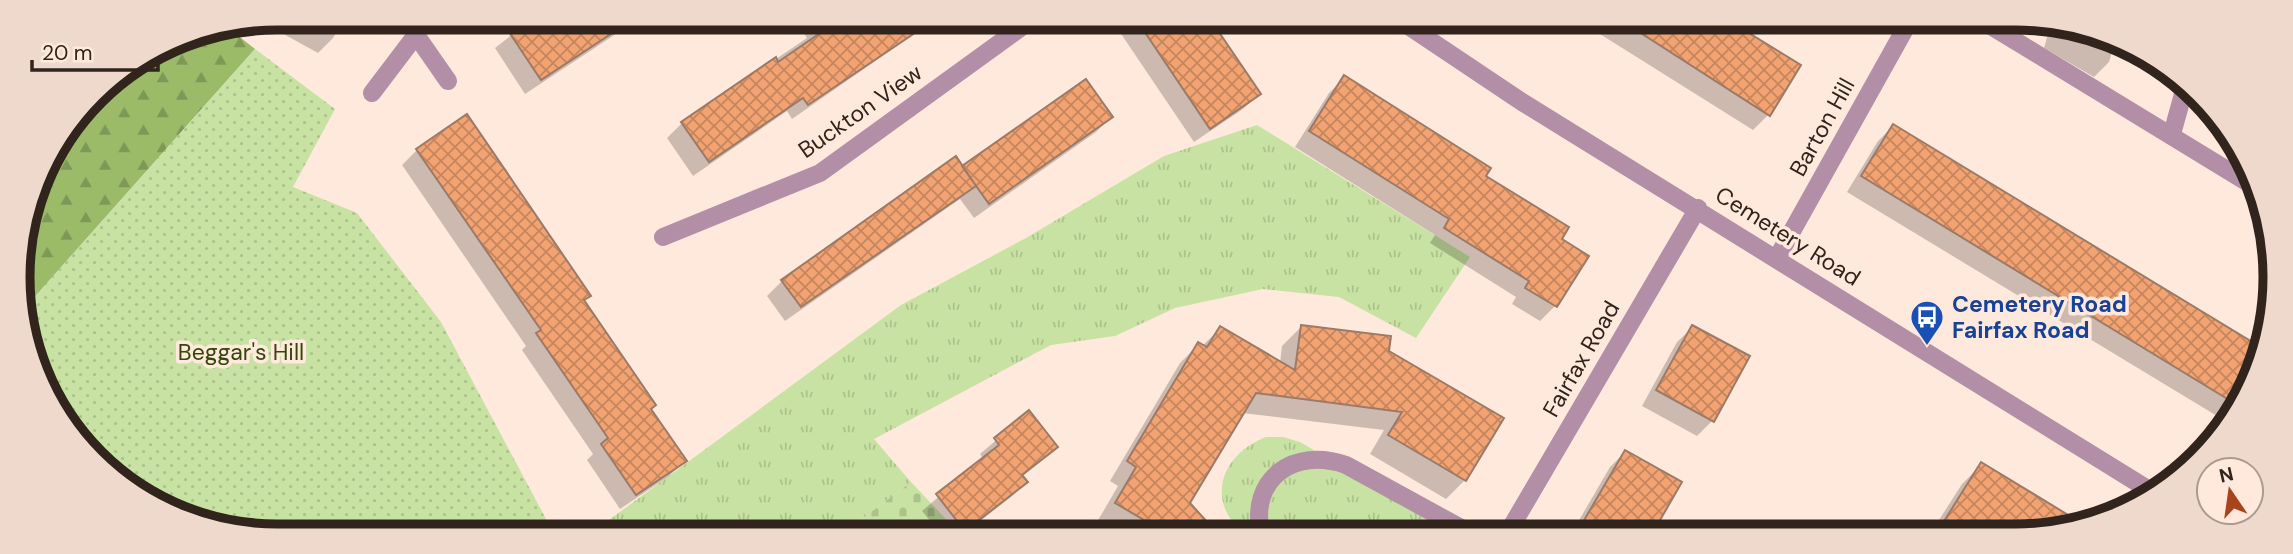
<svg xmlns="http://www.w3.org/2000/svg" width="2293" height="554" font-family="'DM Sans',sans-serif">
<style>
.grass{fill:url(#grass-tufts)}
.forest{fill:url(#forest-firs)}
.cemetery{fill:url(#cemetery-stones)}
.park{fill:url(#park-dots)}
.shadow{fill:#0003}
.building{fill:url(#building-cross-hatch);stroke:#9b7a67;stroke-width:2}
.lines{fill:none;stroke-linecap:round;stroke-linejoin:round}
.minor{stroke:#b28fa6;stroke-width:18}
.labels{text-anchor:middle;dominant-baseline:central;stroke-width:7;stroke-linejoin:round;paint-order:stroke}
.street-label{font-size:23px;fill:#31241c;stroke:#ffe9dc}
.transit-label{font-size:23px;font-weight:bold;fill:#164399;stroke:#ffe9dc;text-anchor:start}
.park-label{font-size:23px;fill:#33470a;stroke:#ffe9dc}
.rim{fill:none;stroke:#31241c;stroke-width:9}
</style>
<defs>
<pattern id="grass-tufts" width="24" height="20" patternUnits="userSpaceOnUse" patternTransform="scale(1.75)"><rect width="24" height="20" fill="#c7e2a2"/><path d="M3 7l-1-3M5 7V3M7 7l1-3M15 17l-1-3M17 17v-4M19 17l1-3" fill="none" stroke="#abc28b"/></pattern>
<pattern id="forest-firs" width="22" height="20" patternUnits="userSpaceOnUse" patternTransform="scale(1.75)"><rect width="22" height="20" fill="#9bbb69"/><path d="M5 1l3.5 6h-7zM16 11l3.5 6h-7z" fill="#7f9856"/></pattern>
<pattern id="cemetery-stones" width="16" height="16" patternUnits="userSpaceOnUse" patternTransform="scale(1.75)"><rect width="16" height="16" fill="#c7e2a2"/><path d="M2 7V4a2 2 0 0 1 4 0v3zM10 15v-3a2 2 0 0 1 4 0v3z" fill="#abc28b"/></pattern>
<pattern id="park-dots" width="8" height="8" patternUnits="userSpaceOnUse" patternTransform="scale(1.75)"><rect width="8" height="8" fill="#c7e2a2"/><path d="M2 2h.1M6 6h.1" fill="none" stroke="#abc28b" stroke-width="1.8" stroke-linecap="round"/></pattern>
<pattern id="building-cross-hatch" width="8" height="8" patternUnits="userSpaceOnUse" patternTransform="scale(1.75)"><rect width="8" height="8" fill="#f3a372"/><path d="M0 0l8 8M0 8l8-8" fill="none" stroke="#c5855d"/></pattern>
</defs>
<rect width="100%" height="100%" fill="#ffe9dc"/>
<path class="grass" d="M1257,125L1470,257L1416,338L1339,297L1263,289L1175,308L1115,336L1051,345L874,439L911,482L842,534H590L901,305L1026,238L1164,156Z
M1266,437H1283L1300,442L1457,534H1245C1204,502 1221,454 1266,437Z"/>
<path class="forest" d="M227,27L255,49L23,310L18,260L44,163L106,82L178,37Z"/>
<path class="cemetery" d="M911,482L960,534H842Z"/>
<path class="park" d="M255,49L335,109L293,187L357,213L441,322L554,534H243L148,502L71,435L26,345L23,310Z"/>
<path class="shadow" d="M277,18H345L333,38L318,53L260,21Z
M533,18H640L525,94L495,48Z
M794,18H937L792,119L787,111L693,176L667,138L682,123L807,38Z
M1111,19H1208L1259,94L1243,109L1194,142Z
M1576,19H1723L1768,115L1753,130Z
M2052,20L2115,42L2109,62L2094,77L2044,48Z
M1344,78L1484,176L1559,239L1587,257L1555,306L1540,321L1512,304L1516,297L1430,243L1435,235L1295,147L1329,93Z
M467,117L589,295L583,301L684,461L669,476L620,509L587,460L593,454L522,350L526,346L402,165L417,150Z
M1111,117L1096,132L974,218L960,199L785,321L767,296L782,281L962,168Z
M1893,126L2262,350L2249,392L2227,422L1847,192L1878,141Z
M1301,327L1387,352L1465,480L1446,499L1370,454L1384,430L1242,413L1188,503L1216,534H1117L1097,522L1118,486L1110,481L1180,363L1199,344L1202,346L1221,328L1280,363L1282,346Z
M1693,327L1712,421L1697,436L1642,406L1677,342Z
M1029,412L1056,447L1022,477L1026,482L1011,497L963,534H941L922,511L983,459L980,454Z
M1625,452L1642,531L1640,534H1571L1610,467Z
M1982,464L2065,515L2054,533L1930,534L1962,484Z"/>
<path class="building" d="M530,18H635L541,80L509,32Z
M842,18H937L808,105L803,98L709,162L681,122L776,57L778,62Z
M1136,19H1210L1261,94L1210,129Z
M1619,19H1726L1801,65L1770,116Z
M1344,75L1491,168L1486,176L1569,227L1562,239L1589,256L1557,307L1525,288L1529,281L1444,228L1449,219L1309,131Z
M1086,79L1113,117L989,204L962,166Z
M467,114L591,296L584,300L656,405L651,409L687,461L636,495L601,444L608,438L536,333L541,330L416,149Z
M1893,124L2262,348L2249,392L2239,406L1861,176Z
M956,156L976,186L801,307L781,280Z
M1301,325L1391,336L1389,351L1504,418L1466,481L1388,435L1402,412L1256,393L1190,503L1218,534H1168L1115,503L1136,467L1127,461L1198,342L1207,347L1220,326L1295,370Z
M1692,325L1750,356L1714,422L1656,390Z
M1029,410L1058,447L1022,475L1028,482L965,531L936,494L999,445L994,438Z
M1625,450L1682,482L1652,534H1576Z
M1981,462L2083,524L2049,534H1936Z"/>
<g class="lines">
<path class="minor" d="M1398,19L1522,102L2154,493
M1981,20L2255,187
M416,35L448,81
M372,93L416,35L422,18
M2172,134L2185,87
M663,237L820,173L1034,18
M1777,258L1910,20
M1261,534C1249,478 1294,447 1346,465L1472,534
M1507,534L1698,208"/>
</g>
<defs>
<symbol id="bus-pin" viewBox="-11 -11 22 30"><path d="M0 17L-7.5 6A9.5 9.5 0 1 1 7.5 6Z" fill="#1a4fb4" stroke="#ffe9dc"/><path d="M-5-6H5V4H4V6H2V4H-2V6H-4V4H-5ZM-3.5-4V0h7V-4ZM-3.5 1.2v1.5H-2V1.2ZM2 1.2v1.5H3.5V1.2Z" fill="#fff"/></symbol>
</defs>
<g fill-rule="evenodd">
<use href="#bus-pin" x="1908" y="298" width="38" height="52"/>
</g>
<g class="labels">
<g class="street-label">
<text transform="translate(860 111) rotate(-35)">Buckton View</text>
<text transform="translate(1822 127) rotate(-61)">Barton Hill</text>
<text transform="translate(1788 236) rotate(32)">Cemetery Road</text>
<text transform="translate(1581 359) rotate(-60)">Fairfax Road</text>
</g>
<g class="transit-label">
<text x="1952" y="304">Cemetery Road<tspan x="1952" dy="26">Fairfax Road</tspan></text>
</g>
<g class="park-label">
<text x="241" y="352">Beggar's Hill</text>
</g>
</g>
<path d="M0 0H2293V554H0ZM277 30H2016A247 247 0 0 1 2263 277V277A247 247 0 0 1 2016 524H277A247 247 0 0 1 30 277V277A247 247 0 0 1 277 30Z" fill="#efd9cd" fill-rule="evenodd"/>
<path class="rim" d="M277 30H2016A247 247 0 0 1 2263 277V277A247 247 0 0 1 2016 524H277A247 247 0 0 1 30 277V277A247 247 0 0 1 277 30Z"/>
<g transform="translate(2230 491) rotate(347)"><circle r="33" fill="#ffe9dc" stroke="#ad9a8f" stroke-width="2"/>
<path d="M0-5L12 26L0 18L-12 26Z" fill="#a9431b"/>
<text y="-10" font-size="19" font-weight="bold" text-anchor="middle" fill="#31241c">N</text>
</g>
<path d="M32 60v10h126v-10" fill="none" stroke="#31241c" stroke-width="3.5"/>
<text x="42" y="60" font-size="21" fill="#31241c" stroke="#ffe9dc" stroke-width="5" paint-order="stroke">20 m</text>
</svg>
